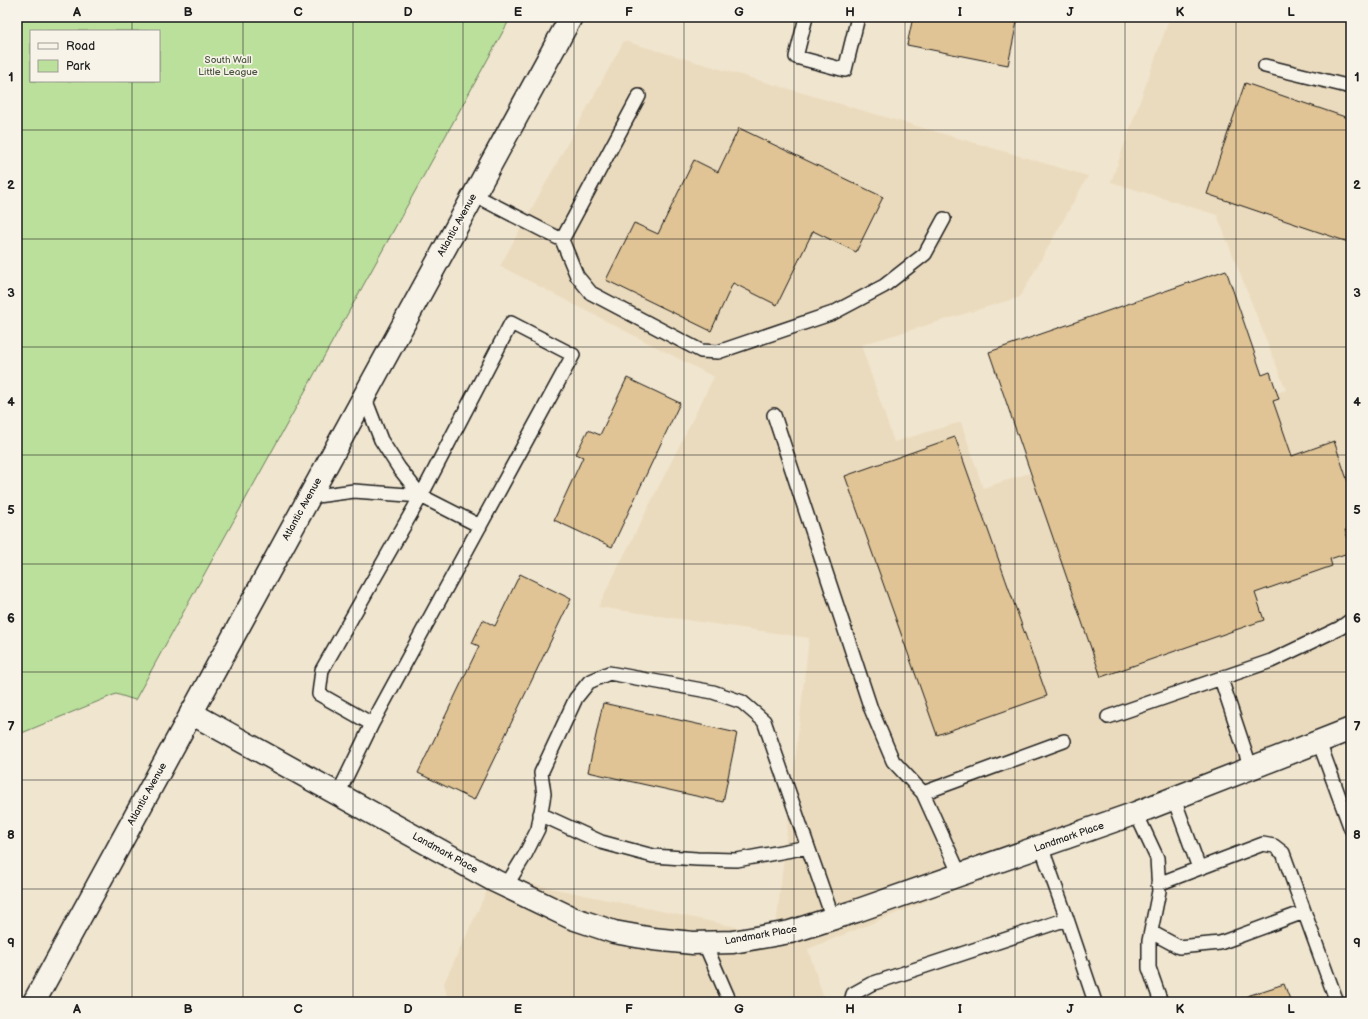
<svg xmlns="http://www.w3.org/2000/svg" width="1368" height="1019" font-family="'Balsamiq Sans',sans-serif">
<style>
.built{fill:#ebdbbe}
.green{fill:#bae09b;stroke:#6b7e5c;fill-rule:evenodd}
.building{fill:#e0c495;stroke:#1c1c1c}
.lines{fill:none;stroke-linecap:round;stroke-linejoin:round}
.service-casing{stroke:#1c1c1c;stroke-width:16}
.minor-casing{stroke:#1c1c1c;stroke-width:25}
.secondary-casing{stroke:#1c1c1c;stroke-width:25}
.service{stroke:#f7f3e8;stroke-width:13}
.minor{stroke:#f7f3e8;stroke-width:22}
.secondary{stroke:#f7f3e8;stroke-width:22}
.grid{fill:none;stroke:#1c1c1c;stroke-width:1;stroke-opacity:0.55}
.labels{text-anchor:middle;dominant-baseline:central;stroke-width:3.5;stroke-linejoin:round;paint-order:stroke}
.park-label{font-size:10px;fill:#4b5742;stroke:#f7f3e8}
.street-label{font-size:10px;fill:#1c1c1c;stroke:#f7f3e8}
.neatline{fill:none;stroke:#1c1c1c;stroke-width:1.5}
.grid-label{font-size:13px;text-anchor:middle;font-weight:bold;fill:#1c1c1c}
</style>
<rect width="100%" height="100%" fill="#f0e5cf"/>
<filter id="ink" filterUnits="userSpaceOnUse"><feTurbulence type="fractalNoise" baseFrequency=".025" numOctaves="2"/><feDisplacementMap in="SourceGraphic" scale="8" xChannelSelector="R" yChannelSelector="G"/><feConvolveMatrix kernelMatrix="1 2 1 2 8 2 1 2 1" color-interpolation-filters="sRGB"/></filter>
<g filter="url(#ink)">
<path class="built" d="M1170,17H1351V730L808,949L825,1002H448L444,983L494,876L775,935L809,638L598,607L714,377L500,266L624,41L1088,176L1020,297L861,345L894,442L961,422L983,488L1286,390L1217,215L1111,182Z"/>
<path class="green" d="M17,17H511L135,700L116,694L17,735ZM31,31H159V81H31Z"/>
<path class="building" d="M913,17H1018L1008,65L907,45Z
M1245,83L1351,119V243L1207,194Z
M739,128L883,197L856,252L813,231L777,305L733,283L711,331L606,280L634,223L658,234L694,160L718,172Z
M1226,270L1262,375L1270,372L1279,399L1273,401L1292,456L1334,441L1351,491V528L1345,530L1351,547V552L1330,559L1332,566L1255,593L1264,620L1101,677L989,352Z
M627,378L680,403L612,547L554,520L583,457L576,454L588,430L600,435Z
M955,437L1047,696L937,735L845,476Z
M520,574L571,599L474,800L418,773L479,646L472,643L483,620L495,626Z
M603,703L737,733L723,802L588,772Z
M1284,984L1291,1002H1229Z"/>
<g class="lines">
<defs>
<path id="service" d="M806,17L796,57L845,70L858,17
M1265,66L1351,87
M474,195L562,240L639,96
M562,240L577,276L591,293L701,351L718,352L833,313L884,286L925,254L944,219
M774,415L871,709L893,761L923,793L1064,741
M309,497L354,491L421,496L399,468L381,440L364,396
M1221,679L1251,769
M1108,717L1271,661L1340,628L1351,620
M372,724L319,694L322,670L421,496
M1319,742L1351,829
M923,793L960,875
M338,794L372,724L573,355L511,323L421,496L480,526
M1174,799L1199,868
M1136,813L1157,858L1159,891L1149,941V968L1161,1002
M540,814L601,842L653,856L697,859L737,860L808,847
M1158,884L1263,844L1274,846L1283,853L1337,1002
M506,886L525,855L538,829L544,794L541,773L576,698L589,682L609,673L713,692L742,702L764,721L833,919
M1067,919L1095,1002
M1151,932L1179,947L1220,943L1304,912
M704,942L730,1002
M851,1002L853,994L871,984L1067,919L1041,846"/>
<path id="minor" d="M191,713L495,881L572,918L614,932L653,939L693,943L733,942L790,932L856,911L1136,813L1351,729"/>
<path id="secondary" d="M34,1002L571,17"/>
</defs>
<use href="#service" class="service-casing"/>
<use href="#minor" class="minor-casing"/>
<use href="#secondary" class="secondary-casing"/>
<use href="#service" class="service"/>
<use href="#minor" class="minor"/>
<use href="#secondary" class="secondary"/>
</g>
</g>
<path class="grid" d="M132,17V31M243,17V1002M353,17V1002M463,17V1002M574,17V1002M684,17V1002M794,17V1002M905,17V1002M1015,17V1002M1125,17V1002M1236,17V1002M132,81V1002M17,130H1351M17,239H1351M17,347H1351M17,455H1351M17,564H1351M17,672H1351M17,780H1351M17,889H1351"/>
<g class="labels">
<g class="park-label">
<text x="228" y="60">South Wall<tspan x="228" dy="12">Little League</tspan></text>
</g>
<g class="street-label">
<text transform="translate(457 225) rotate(-61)">Atlantic Avenue</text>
<text transform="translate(302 509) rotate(-61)">Atlantic Avenue</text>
<text transform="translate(147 794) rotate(-61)">Atlantic Avenue</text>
<text transform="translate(1069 837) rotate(-19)">Landmark Place</text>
<text transform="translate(445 853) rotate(29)">Landmark Place</text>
<text transform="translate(761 935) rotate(-10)">Landmark Place</text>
</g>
</g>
<rect width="1368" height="1019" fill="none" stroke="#f7f3e8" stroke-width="44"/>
<rect x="30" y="30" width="130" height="52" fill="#f7f3e8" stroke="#9f9d96"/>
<rect x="38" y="43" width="20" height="6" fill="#f7f3e8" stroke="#9f9d96"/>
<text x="66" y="50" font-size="12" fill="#1c1c1c">Road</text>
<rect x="38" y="60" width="20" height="12" fill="#bae09b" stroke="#9f9d96"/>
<text x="66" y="70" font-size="12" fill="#1c1c1c">Park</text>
<rect x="22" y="22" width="1324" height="975" class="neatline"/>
<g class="grid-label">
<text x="77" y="16">A</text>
<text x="188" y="16">B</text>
<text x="298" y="16">C</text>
<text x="408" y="16">D</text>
<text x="518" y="16">E</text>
<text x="629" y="16">F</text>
<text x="739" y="16">G</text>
<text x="850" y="16">H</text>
<text x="960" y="16">I</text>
<text x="1070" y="16">J</text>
<text x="1180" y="16">K</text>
<text x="1291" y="16">L</text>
<text x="11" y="81">1</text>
<text x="1357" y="81">1</text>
<text x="11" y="189">2</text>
<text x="1357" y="189">2</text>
<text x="11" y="297">3</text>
<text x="1357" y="297">3</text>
<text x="11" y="406">4</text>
<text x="1357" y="406">4</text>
<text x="11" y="514">5</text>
<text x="1357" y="514">5</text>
<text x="11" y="622">6</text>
<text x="1357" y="622">6</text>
<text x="11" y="731">7</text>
<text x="1357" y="731">7</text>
<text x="11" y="839">8</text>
<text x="1357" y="839">8</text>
<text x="11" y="947">9</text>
<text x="1357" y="947">9</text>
<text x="77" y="1013">A</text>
<text x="188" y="1013">B</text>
<text x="298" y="1013">C</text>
<text x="408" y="1013">D</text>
<text x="518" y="1013">E</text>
<text x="629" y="1013">F</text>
<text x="739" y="1013">G</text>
<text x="850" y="1013">H</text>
<text x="960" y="1013">I</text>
<text x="1070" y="1013">J</text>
<text x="1180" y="1013">K</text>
<text x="1291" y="1013">L</text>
</g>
</svg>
